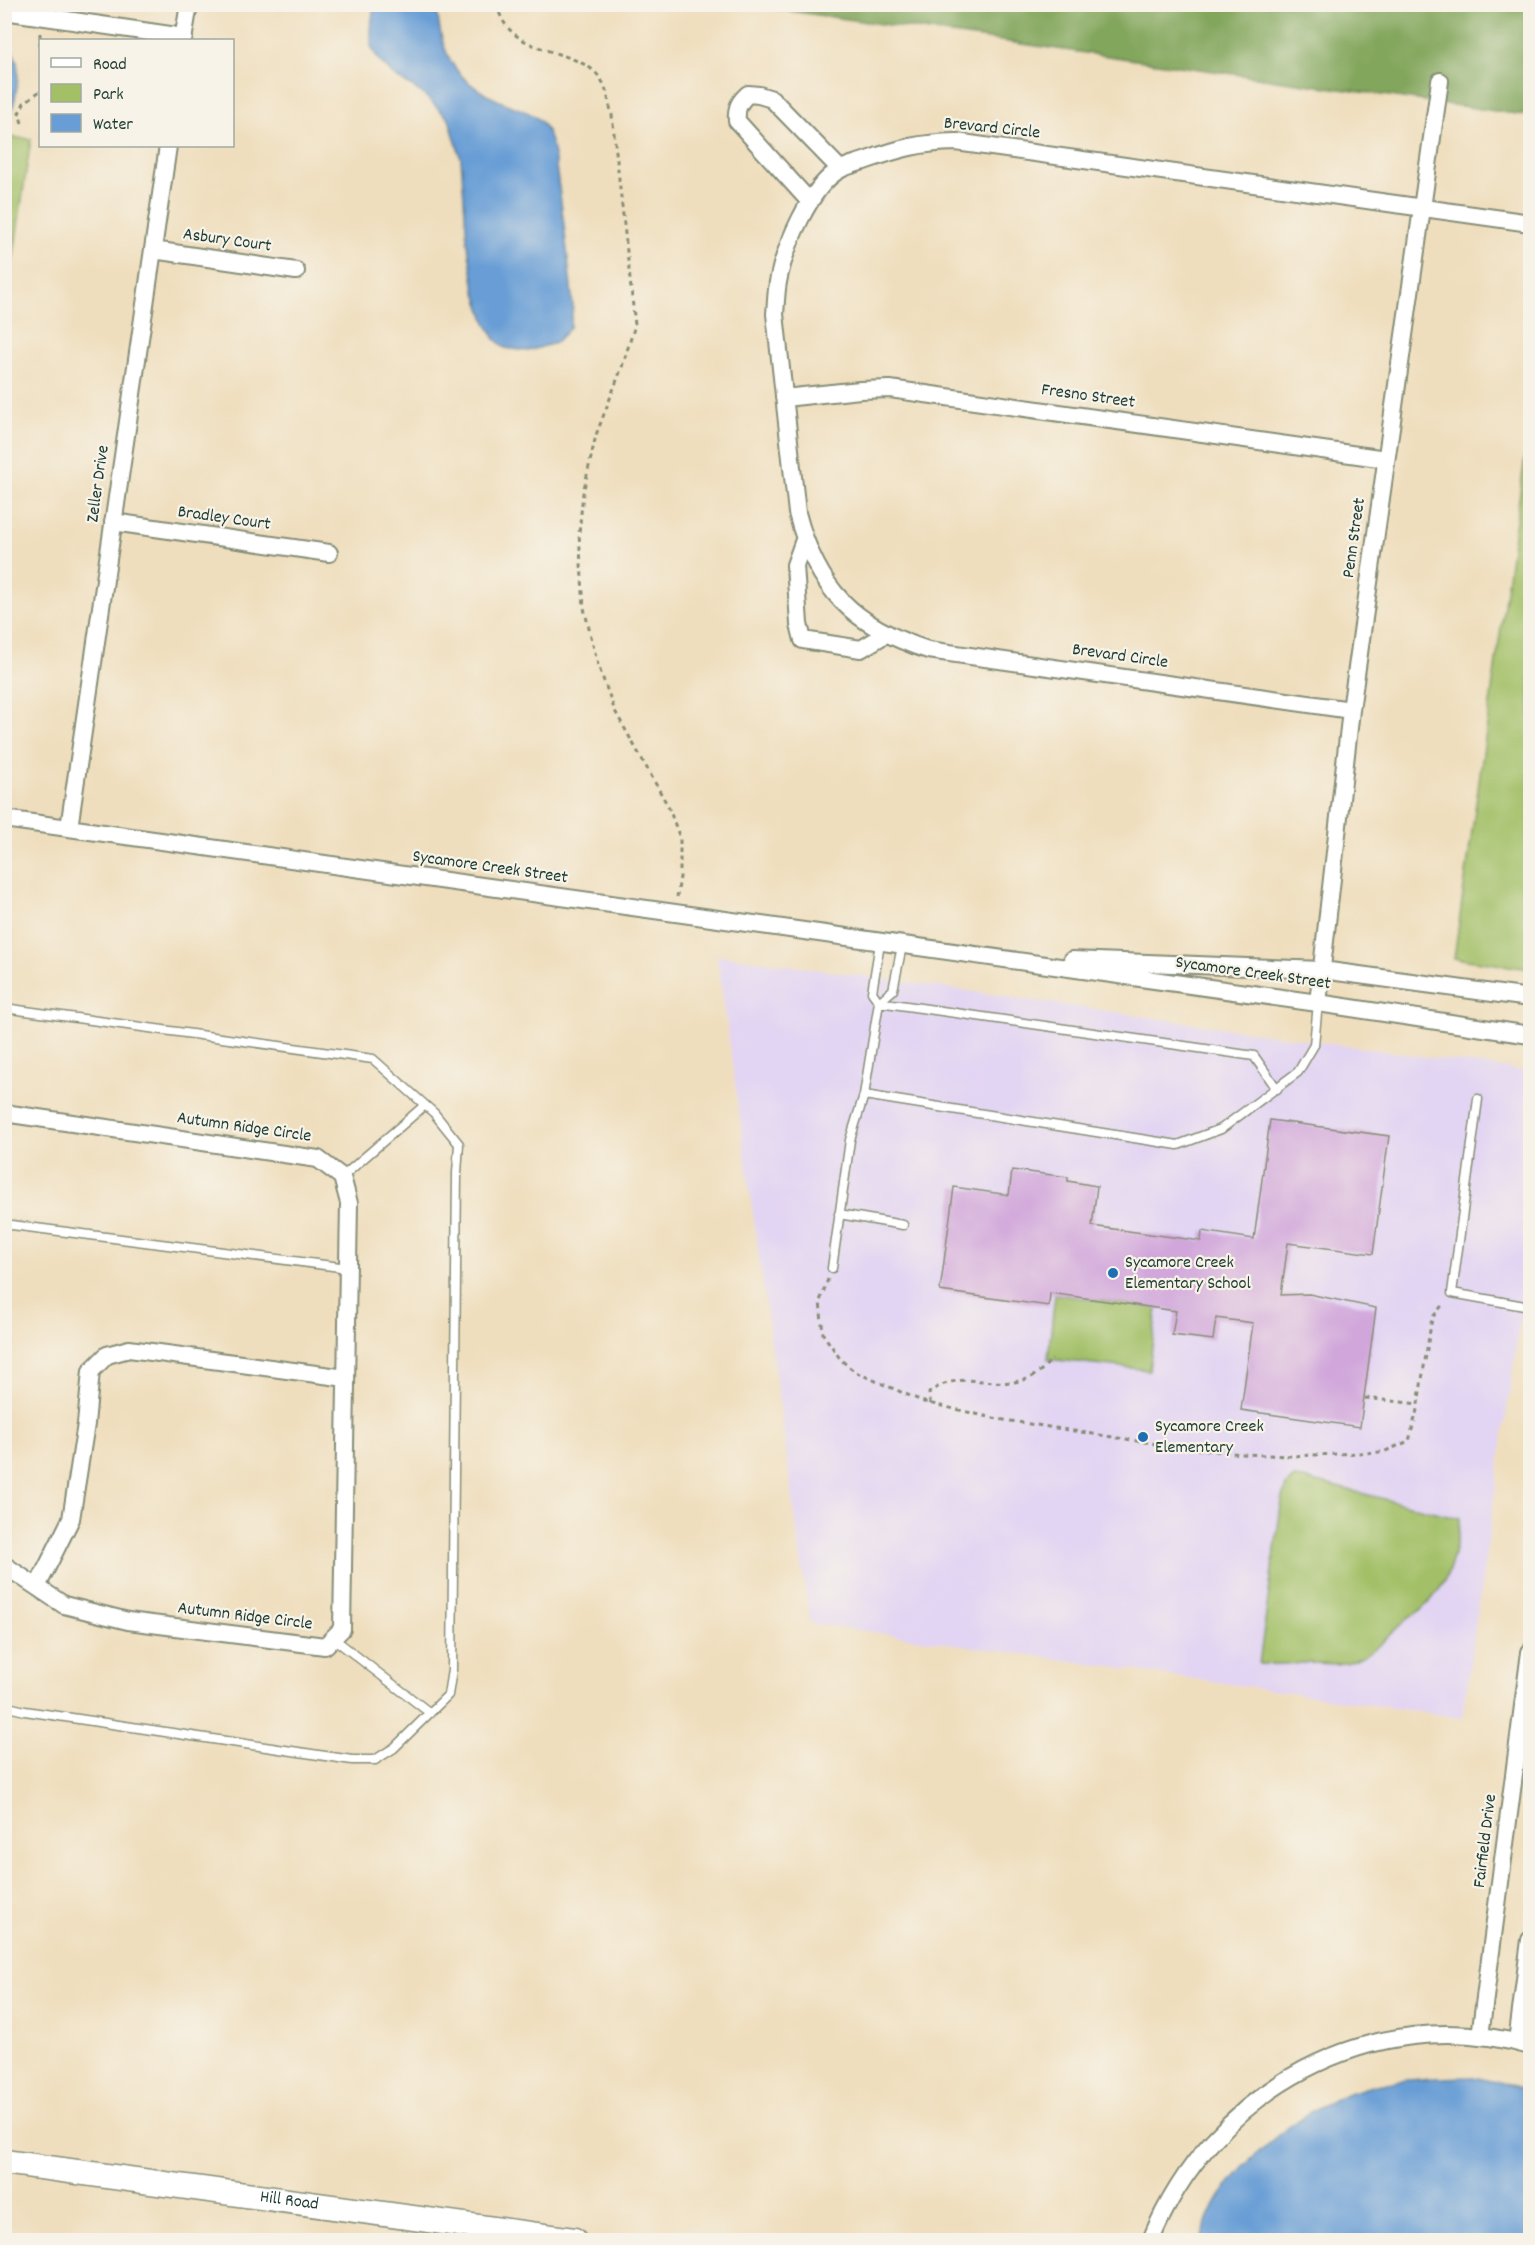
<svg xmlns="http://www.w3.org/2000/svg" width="1535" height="2245" font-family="Dekko,sans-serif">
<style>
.built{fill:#e2d4f3}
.green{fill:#a3c067;stroke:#617e4e;stroke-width:1.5}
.forest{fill:#82a65c;stroke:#507248;stroke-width:1.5}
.water{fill:#689dd5;stroke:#446d84;stroke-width:1.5}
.building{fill:#d1a7db}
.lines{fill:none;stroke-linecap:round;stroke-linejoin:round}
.lane-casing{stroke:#878e78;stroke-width:11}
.street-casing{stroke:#878e78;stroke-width:20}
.secondary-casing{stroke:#878e78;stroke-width:27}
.path{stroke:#878e78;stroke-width:3;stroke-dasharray:4.5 4.5;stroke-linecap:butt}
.lane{stroke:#fff;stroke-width:8}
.street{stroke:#fff;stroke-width:16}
.secondary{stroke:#fff;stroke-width:24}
.poi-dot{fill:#1f6fb2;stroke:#f7f3e8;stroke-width:2}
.labels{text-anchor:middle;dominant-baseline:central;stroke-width:4.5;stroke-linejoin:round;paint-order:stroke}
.street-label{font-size:18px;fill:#1f3d34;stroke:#f7f3e8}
.poi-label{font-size:18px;fill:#1f3d34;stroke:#f7f3e8;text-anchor:start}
</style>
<rect width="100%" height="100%" fill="#f7f3e8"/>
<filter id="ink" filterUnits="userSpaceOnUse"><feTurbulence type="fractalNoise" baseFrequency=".0167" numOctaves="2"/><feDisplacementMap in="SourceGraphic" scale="12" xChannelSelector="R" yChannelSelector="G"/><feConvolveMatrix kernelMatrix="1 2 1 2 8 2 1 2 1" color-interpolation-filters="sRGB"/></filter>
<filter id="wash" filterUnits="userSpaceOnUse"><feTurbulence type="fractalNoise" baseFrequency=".008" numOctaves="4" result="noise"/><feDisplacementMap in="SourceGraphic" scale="24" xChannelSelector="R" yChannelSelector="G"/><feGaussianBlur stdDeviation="1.35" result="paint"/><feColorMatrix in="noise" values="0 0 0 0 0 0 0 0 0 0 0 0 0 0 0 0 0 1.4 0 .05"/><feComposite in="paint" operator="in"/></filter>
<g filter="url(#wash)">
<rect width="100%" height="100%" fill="#efdebd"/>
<path class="built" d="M717,955L1530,1072V1251L1462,1718L810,1623Z"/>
<path class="green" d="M5,137L31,139L5,313L4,137Z
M1530,422V969L1454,958Z
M1055,1294L1157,1308L1149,1370L1048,1359Z
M1294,1478L1309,1480L1460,1518C1456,1553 1450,1585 1422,1609C1416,1614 1409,1618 1403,1623C1389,1636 1374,1652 1356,1660C1338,1667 1319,1662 1301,1663C1287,1664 1273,1665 1259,1664L1281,1506L1286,1486Z"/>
<path class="forest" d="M747,5H1530V116Z"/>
<path class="water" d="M374,5H437C440,59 458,85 509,105C524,111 538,114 546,129C555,147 556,169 559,188C565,227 569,267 573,307L570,328L555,343L528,351L505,348L495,339L486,323L475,290L467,240L461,159L449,119L422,93L393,75L378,59L371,46V26Z
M5,47C30,55 12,114 5,133Z
M1473,2077L1530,2089V2240H1200C1206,2225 1212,2208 1221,2195C1256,2146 1317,2098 1376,2085C1408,2078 1441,2078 1473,2077Z"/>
<g id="blocks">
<path class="building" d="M1270,1120L1389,1136L1373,1254L1288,1243L1281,1295L1309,1294L1376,1308L1360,1427L1241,1410L1253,1323L1216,1318L1213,1340L1172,1335L1176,1311L1050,1293L1049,1306L940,1291L954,1187L1009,1195L1012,1170L1068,1177V1181L1097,1186L1092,1226L1201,1241L1202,1231L1254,1239Z"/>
</g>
</g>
<g filter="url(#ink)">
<use href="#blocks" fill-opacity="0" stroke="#878e78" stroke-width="1.5"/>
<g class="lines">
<defs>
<path id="lane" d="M880,943L872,992L879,1002L1254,1056L1277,1089
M902,946L893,990L879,1002L864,1095L1178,1145L1221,1129L1298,1072L1314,1045L1318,1003
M4,1008L373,1059L434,1113L459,1144L457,1173L452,1670L448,1695L394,1748L375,1760H352L25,1711L4,1706
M1478,1099L1452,1293L1530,1307
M342,1177L425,1105
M839,1214L903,1225
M4,1224L348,1268
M832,1268L850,1140L864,1095
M333,1638L430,1713"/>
<path id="street" d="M4,11L184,37
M183,40L189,4
M810,202L737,121C736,109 738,103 748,94L759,95L772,99L840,169
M153,250L296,271
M784,398L860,390L890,389L1386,459
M113,522L329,553
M804,540L795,565L799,624L803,640L861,649L886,634
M1351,710L928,650C853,626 817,589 797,513L775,314C776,304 776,293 778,282C784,249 810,185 841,169C849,165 859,163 867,160C901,148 919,143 956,142L1530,223
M4,819L1318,1003L1530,1035
M69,828L168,146
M1072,960L1322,970L1530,998
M1318,1003L1351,710L1440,81
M4,1113L318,1159L342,1177L349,1203L342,1629L325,1646L128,1621L64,1605L4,1565
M37,1587L71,1519L86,1424L91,1371L107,1355L129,1349L346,1378
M1480,2036L1530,1652
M1517,2042L1530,1940
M1151,2240C1211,2091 1372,2000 1530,2046"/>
<g id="secondary">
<path id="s1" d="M4,2162L574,2240"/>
</g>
</defs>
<use href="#lane" class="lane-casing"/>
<use href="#street" class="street-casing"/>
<use href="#secondary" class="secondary-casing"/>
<path class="path" d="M497,4C508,61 584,44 603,83C608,93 609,105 612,115L635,325L622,367L596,435L583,493L579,534L584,608L598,665L615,711L668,806L680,838V877L677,897
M40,33V50
M22,123L19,113L24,103L40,91
M828,1279L820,1301L823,1334L841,1360L855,1372L924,1402L998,1419L1176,1447L1243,1454L1291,1456L1383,1452L1409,1441L1417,1410L1432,1318L1444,1303
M1365,1398L1418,1404
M930,1404L929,1393C963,1365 1001,1395 1035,1375C1041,1371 1047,1364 1052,1359"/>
<use href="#lane" class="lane"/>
<use href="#street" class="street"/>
<use href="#secondary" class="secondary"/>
</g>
</g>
<g class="poi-dot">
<circle cx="1113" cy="1273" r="6"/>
<circle cx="1143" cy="1437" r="6"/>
</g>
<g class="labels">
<g class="street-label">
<text transform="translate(992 129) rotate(6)">Brevard Circle</text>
<text transform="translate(227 241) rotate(8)">Asbury Court</text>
<text transform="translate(1088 397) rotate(8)">Fresno Street</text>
<text transform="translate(99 484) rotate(-82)">Zeller Drive</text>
<text transform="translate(224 519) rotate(8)">Bradley Court</text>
<text transform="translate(1355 538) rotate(-82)">Penn Street</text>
<text transform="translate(1120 657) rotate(8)">Brevard Circle</text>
<text transform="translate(490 868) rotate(8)">Sycamore Creek Street</text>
<text transform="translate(1253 974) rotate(8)">Sycamore Creek Street</text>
<text transform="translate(244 1128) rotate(8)">Autumn Ridge Circle</text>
<text transform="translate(245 1617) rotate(7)">Autumn Ridge Circle</text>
<text transform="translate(1486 1841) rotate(-83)">Fairfield Drive</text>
<text stroke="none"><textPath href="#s1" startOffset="288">Hill Road</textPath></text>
</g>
<g class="poi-label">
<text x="1125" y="1263">Sycamore Creek<tspan x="1125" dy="21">Elementary School</tspan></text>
<text x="1155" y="1427">Sycamore Creek<tspan x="1155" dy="21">Elementary</tspan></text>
</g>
</g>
<rect width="1535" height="2245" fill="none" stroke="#f7f3e8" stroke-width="24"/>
<rect x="39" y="39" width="195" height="108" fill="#f7f3e8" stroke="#a1aaa0" stroke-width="1.5"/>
<rect x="51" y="58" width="30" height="9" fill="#ffffff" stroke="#a1aaa0" stroke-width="1.5"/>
<text x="93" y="69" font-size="18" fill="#1f3d34">Road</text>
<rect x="51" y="84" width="30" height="18" fill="#a3c067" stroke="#a1aaa0" stroke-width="1.5"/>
<text x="93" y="99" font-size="18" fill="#1f3d34">Park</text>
<rect x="51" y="114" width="30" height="18" fill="#689dd5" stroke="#a1aaa0" stroke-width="1.5"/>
<text x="93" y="129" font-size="18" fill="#1f3d34">Water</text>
</svg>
